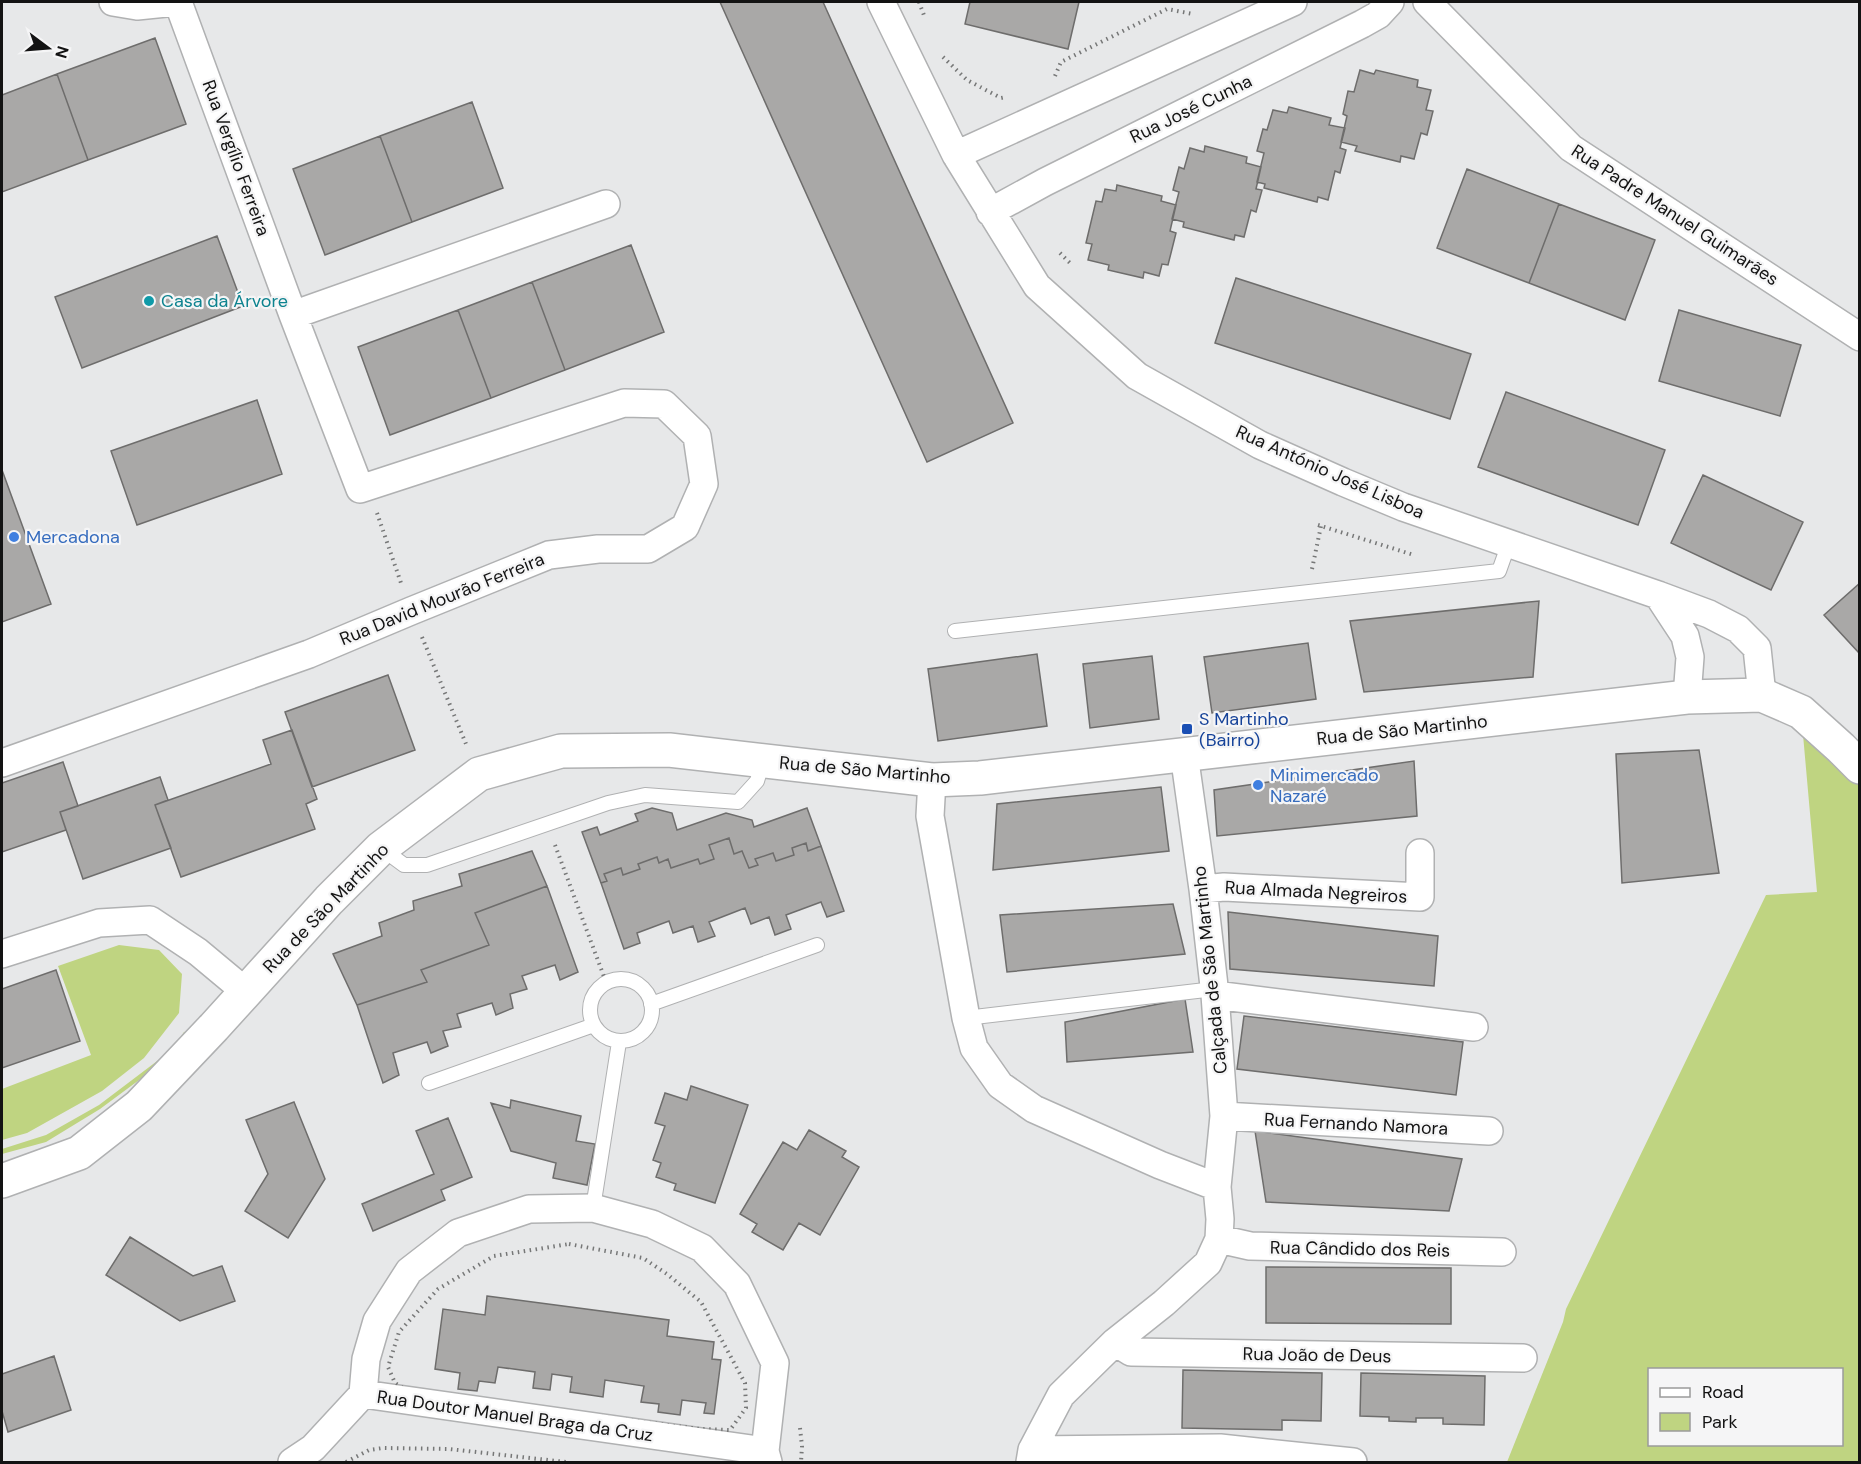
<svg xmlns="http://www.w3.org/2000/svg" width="1861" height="1464" font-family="'DM Sans',sans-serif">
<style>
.green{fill:#bfd481;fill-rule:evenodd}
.building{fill:#a9a8a7;stroke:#6e6d6c;stroke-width:1.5}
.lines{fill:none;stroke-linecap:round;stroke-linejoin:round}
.service-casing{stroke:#b0b1b2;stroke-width:16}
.minor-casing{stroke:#b0b1b2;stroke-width:30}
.tertiary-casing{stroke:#b0b1b2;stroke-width:36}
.path{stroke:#767777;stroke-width:4;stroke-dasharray:1.5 4.5;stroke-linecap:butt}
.service{stroke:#fff;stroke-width:14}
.minor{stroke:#fff;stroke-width:27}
.tertiary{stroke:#fff;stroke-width:33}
.culture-dot{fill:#0f9aa8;stroke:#f5f5f6;stroke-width:2}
.shop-dot{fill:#3f7fe0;stroke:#f5f5f6;stroke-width:2}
.transit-dot{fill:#1a4fb4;stroke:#f5f5f6;stroke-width:2}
.labels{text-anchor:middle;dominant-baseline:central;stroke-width:4.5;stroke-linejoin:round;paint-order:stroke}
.street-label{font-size:18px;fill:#131313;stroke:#f5f5f6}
.culture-label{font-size:18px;fill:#0d838f;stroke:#f5f5f6;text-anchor:start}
.shop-label{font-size:18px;fill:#366cbe;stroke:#f5f5f6;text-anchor:start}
.transit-label{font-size:18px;fill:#164399;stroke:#f5f5f6;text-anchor:start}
</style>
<rect width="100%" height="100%" fill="#e7e8e9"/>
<path class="green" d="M1801,712L1859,767V1462H1507L1563,1322L1566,1309L1766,895L1817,892ZM1650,1370H1842V1444H1650Z
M119,945L159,950L182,974L179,1013L144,1058L102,1091L27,1133L2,1140V1089L91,1055L58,966Z
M190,1031L177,1052L100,1109L46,1142L2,1154V1149L46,1135L99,1105L173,1049L184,1032Z"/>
<path class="building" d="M720,2H823L1013,423L927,462Z
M970,2H1079L1068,49L965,24Z
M155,38L186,124L88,160L57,74Z
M1360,70L1374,74L1376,70L1418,80L1417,87L1431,90L1426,110L1433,111L1427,135L1421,133L1414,159L1401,156L1400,162L1355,151L1357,146L1341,142L1347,116L1343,114L1348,91L1354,92Z
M57,74L88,160L2,192V95Z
M472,102L503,188L412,222L380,136Z
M1289,107L1331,118L1329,125L1345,128L1340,148L1346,150L1340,173L1335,171L1328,200L1318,197L1317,202L1264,188L1265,184L1257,182L1264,153L1257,151L1263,129L1267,130L1273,110L1287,113Z
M380,136L412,222L325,255L293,169Z
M1205,146L1247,157L1246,163L1261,167L1256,189L1262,190L1256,212L1251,210L1244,237L1235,235L1234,240L1183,227L1184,222L1172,219L1179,192L1173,190L1179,167L1184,169L1190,148L1204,152Z
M1467,169L1559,204L1529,283L1437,248Z
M1117,185L1162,196L1161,201L1176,205L1170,231L1176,233L1168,265L1162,264L1159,276L1144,272L1143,278L1108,270L1109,265L1088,260L1092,244L1086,243L1096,201L1102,202L1105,189L1116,191Z
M1559,204L1655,240L1625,320L1529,283Z
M217,236L243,306L82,368L55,297Z
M631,245L664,332L565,370L532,282Z
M1236,278L1471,354L1450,419L1215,343Z
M532,282L565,370L491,398L458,310Z
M458,310L491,398L390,435L358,347Z
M1679,310L1801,345L1780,416L1659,381Z
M1506,392L1665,450L1638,525L1478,467Z
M257,400L282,474L137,525L111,451Z
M2,470L51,604L2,622Z
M1703,475L1803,522L1771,590L1671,543Z
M1860,583V654L1824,615Z
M1539,601L1533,677L1364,692L1350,621Z
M1308,643L1316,699L1212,713L1204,657Z
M1037,654L1047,726L938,741L928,669Z
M1152,656L1159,719L1090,728L1083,664Z
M388,675L415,750L312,787L285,712Z
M292,730L317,799L306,804L315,829L181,877L155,805L271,764L263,740Z
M1699,750L1719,873L1622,883L1616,754Z
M1414,761L1417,816L1217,836L1214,790Z
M63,762L78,806L60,812L66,830L2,852V783Z
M160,777L168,800L155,805L171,848L83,879L60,812Z
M1161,787L1169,851L993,870L997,804Z
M652,808L672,813L677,830L726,813L752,820L754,827L807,808L821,846L808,851L806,843L792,848L794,855L776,861L773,853L755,859L758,865L749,868L742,851L734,854L729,838L709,845L714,859L700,864L698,859L671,868L668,859L659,863L657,857L638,864L640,869L623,875L621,868L604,874L607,881L601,883L582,832L597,827L600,835L638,821L635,814Z
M729,838L734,854L742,851L749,868L758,865L755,859L773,853L776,861L794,855L792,848L806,843L808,851L821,846L844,911L827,917L821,902L786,915L791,929L775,935L769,917L751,924L745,908L709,922L715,936L698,942L693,926L673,933L669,921L637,933L640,943L624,949L601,883L607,881L604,874L621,868L623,875L640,869L638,864L657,857L659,863L668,859L671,868L698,859L700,864L714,859L709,845Z
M532,851L547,886L475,913L489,945L421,970L427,982L357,1005L333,954L382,936L379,923L414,910L413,901L462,886L459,874Z
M547,886L578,972L560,980L555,965L522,976L527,989L510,994L513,1008L496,1015L492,1003L457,1014L461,1027L443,1031L448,1046L431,1053L427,1042L393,1053L399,1075L383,1083L357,1005L427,982L421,970L489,945L475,913Z
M1173,904L1185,954L1007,972L1000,915Z
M1228,912L1438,936L1434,986L1230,969Z
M56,970L80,1041L2,1068V989Z
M1185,999L1193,1052L1067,1062L1065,1022Z
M1244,1016L1463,1042L1456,1095L1237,1069Z
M691,1086L748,1105L715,1203L674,1190L676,1184L656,1177L661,1163L653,1160L665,1126L655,1123L665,1093L687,1100Z
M511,1100L581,1116L576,1141L595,1144L587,1185L553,1178L556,1163L511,1151L491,1103L510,1108Z
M294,1102L325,1179L288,1238L245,1211L268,1174L246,1120Z
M448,1118L472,1177L441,1190L445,1200L373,1231L362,1204L434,1174L416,1131Z
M809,1130L846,1151L842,1157L859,1167L820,1235L799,1223L783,1250L752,1232L757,1224L740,1214L783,1142L797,1150Z
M1255,1131L1462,1159L1449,1211L1266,1202Z
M130,1237L193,1276L222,1266L235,1301L180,1321L106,1275Z
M1266,1267L1451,1268V1324L1266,1323Z
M487,1296L669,1320L667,1336L714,1342L712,1359L721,1360L714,1414L704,1413L706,1403L682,1400L680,1415L658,1412L659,1404L641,1402L644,1386L605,1380L603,1397L570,1392L572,1377L552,1374L550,1390L533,1388L535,1372L498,1367L495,1383L479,1381L477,1391L458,1389L460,1373L435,1369L443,1309L485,1315Z
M54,1356L71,1410L8,1432L2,1411V1374Z
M1183,1370L1322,1373L1321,1421L1282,1420V1430L1182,1428Z
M1361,1373L1485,1376L1484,1425L1443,1424V1418H1416V1422L1389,1421V1417L1360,1416Z"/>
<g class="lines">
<defs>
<path id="service" d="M955,631L1499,571L1509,543
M381,848L404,865H427L608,803L645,795L738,802L757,781L763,761
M590 1010a31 31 0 1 1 62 0a31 31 0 1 1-62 0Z
M651,1004L817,945
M966,1018L1214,989
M429,1083L594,1025
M593,1208L619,1042"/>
<path id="minor" d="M113,2L137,6L176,2
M881,2L956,155L1037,286L1137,376L1260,445L1343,482L1403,507L1658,595L1709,614L1738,629L1757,648L1762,695
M1427,2L1571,148L1860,337
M956,155L1293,2
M990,212L1045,182L1362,24L1378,15L1390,2
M293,315L606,204
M1658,595L1685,636L1690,657L1687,697
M1184,754L1203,889L1215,995L1224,1116L1217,1187
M2,763L309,654L411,611L549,555L598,549H648L685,527L704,484L697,436L664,404L624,403L360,489L293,315L178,2
M932,780L930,816L966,1018L974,1048L1000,1085L1034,1109L1160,1165L1217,1187L1220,1219L1219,1239L1208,1263L1164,1303L1115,1342L1061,1395L1032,1450L1030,1462
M1203,889L1224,887L1420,897V853
M2,954L99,923L150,920L198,952L246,992
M1215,995L1474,1027
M1224,1116L1489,1131
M1219,1239L1250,1246L1502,1252
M1115,1342L1131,1352L1523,1358
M363,1394L366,1359L377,1321L409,1271L458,1233L529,1209L593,1208L652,1224L702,1248L737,1284L775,1363L765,1451L768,1462
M363,1394L765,1451
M1032,1450L1220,1448L1353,1462
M292,1462L313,1448L363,1394"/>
<path id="tertiary" d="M2,1181L79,1153L139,1106L214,1027L329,900L381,848L479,774L561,751L669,750L932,780L980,778L1687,697L1762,695L1801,712L1841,748L1860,767"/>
</defs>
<use href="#service" class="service-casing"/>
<use href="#minor" class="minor-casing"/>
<use href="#tertiary" class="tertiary-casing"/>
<path class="path" d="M919,2L925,18
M943,57L967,80L1001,98L1006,97
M1055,76L1061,62L1167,9L1193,14
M1060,253L1070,263
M377,513L401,583
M1318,525L1414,555
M1312,569L1321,526
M422,637L466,744
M555,845L606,982
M569,1244L643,1258L667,1274L701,1302L745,1383L746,1408L730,1430L700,1429L411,1393L395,1383L388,1367L399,1332L438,1289L494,1256Z
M800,1428L802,1446L801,1462
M346,1462L369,1450L383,1448L449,1449L566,1462"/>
<use href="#service" class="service"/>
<use href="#minor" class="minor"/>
<use href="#tertiary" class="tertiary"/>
</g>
<circle class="culture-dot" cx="149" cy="301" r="6"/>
<g class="shop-dot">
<circle cx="14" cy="537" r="6"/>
<circle cx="1258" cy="785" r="6"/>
</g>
<rect class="transit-dot" x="1181" y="723" width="12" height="12" rx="3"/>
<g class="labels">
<g class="street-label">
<text transform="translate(1191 109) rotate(-26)">Rua José Cunha</text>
<text transform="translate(236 158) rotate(70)">Rua Vergílio Ferreira</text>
<text transform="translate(1675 215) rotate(33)">Rua Padre Manuel Guimarães</text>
<text transform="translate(1330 472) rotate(24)">Rua António José Lisboa</text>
<text transform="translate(442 599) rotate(-22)">Rua David Mourão Ferreira</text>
<text transform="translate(1402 730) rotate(-6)">Rua de São Martinho</text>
<text transform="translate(865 770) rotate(5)">Rua de São Martinho</text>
<text transform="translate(1316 892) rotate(3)">Rua Almada Negreiros</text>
<text transform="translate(326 908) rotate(-46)">Rua de São Martinho</text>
<text transform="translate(1210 970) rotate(-96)">Calçada de São Martinho</text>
<text transform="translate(1356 1124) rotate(3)">Rua Fernando Namora</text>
<text transform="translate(1360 1249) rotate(1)">Rua Cândido dos Reis</text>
<text transform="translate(1317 1355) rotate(1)">Rua João de Deus</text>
<text transform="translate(515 1416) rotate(8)">Rua Doutor Manuel Braga da Cruz</text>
</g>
<g class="culture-label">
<text x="161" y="301">Casa da Árvore</text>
</g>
<g class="shop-label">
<text x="26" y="537">Mercadona</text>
<text x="1270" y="775">Minimercado<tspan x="1270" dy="21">Nazaré</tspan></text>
</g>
<g class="transit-label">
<text x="1199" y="719">S Martinho<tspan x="1199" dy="21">(Bairro)</tspan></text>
</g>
</g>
<rect width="1861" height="1464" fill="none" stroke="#131313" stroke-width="6"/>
<rect x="1648" y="1368" width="195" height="78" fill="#f5f5f6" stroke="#9b9b9b" stroke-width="1.5"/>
<rect x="1660" y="1388" width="30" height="9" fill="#ffffff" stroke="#9b9b9b" stroke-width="1.5"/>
<text x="1702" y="1398" font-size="18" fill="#131313">Road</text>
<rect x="1660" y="1413" width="30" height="18" fill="#bfd481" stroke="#9b9b9b" stroke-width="1.5"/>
<text x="1702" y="1428" font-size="18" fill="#131313">Park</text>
<g transform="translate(48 48) rotate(106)" stroke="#f5f5f6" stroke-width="4.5" paint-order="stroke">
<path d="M0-4.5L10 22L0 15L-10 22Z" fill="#131313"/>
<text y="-9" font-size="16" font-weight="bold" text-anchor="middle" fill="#131313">N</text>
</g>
</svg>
